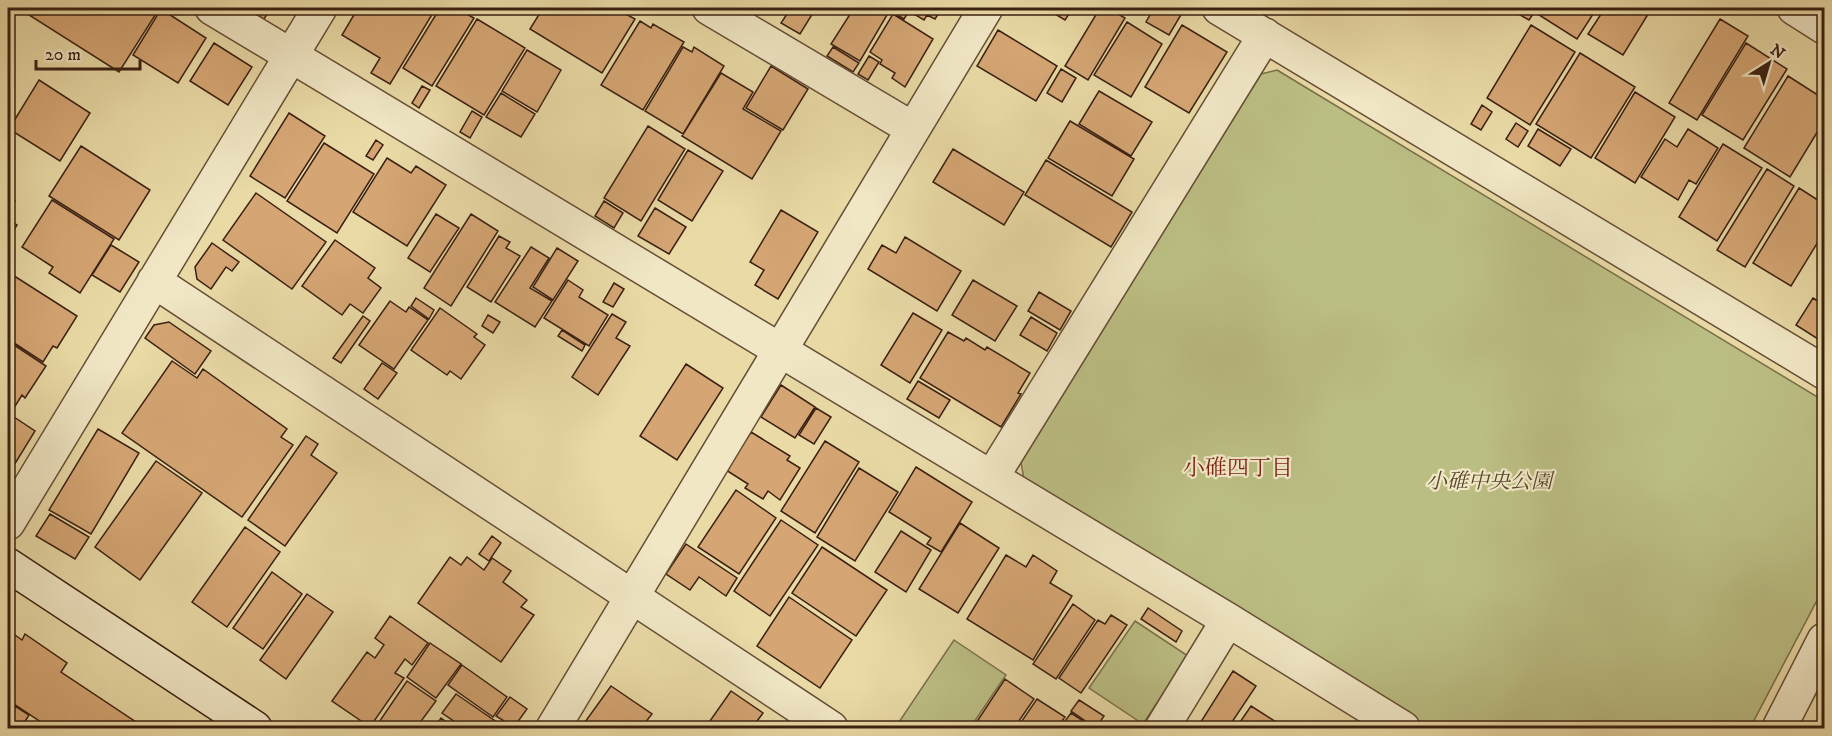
<svg xmlns="http://www.w3.org/2000/svg" width="1832" height="736" font-family="'IM FELL DW Pica','Noto Serif JP',serif">
<style>
.green{fill:#bbbe83;stroke:#7a6f4a;stroke-width:1.5}
.building{fill:#d5a674;stroke:#3a2011;stroke-width:1.5}
.lines{fill:none;stroke-linecap:round;stroke-linejoin:round}
.street-casing{stroke:#664e36;stroke-width:36}
.secondary-casing{stroke:#3a2011;stroke-width:36}
.street{stroke:#f1e7c5;stroke-width:33}
.secondary{stroke:#f1e7c5;stroke-width:33}
.labels{text-anchor:middle;dominant-baseline:central;stroke-width:4.5;stroke-linejoin:round;paint-order:stroke}
.park-label{font-size:21px;font-style:italic;fill:#5a482e;stroke:#f1e7c5}
.neighbourhood-label{font-size:22px;fill:#7a1f14;stroke:#f1e7c5}
</style>
<rect width="100%" height="100%" fill="#e9daa6"/>
<filter id="stains"><feTurbulence type="fractalNoise" baseFrequency=".00333" numOctaves="4"/><feColorMatrix values="0 0 0 0 .2 0 0 0 0 .09 0 0 0 0 .02 0 0 0 .5 -.17"/></filter>
<radialGradient id="worn" r=".72"><stop offset=".6" stop-color="#630" stop-opacity="0"/><stop offset="1" stop-color="#630" stop-opacity=".3"/></radialGradient>
<path class="green" d="M1277,70L1824,401V587L1750,728H1427L1024,480L1021,462L1261,74Z
M1135,621L1188,656L1143,724L1089,688Z
M954,640L1006,675L970,728H895Z"/>
<path class="building" d="M18,8H156L159,9L119,72Z
M244,8H271L264,19Z
M358,8H436L390,84L371,73L380,58L342,35Z
M440,8H456L474,18L432,86L403,68Z
M543,8H615L635,19L602,73L530,29Z
M791,8H816L800,34L781,23Z
M854,8H875L887,15L860,61L831,44Z
M885,8H942L935,19L927,15L924,20L909,11L904,19Z
M1045,8H1073L1065,20Z
M1100,8H1108L1125,18L1088,80L1065,66Z
M1154,8H1173L1182,13L1169,35L1146,22Z
M1508,8H1537L1529,20Z
M1539,8H1597L1577,39L1536,13Z
M1605,8H1644L1650,11L1623,55L1588,34Z
M161,9L206,38L178,83L133,55Z
M893,14L933,39L905,87L892,78L895,73L880,64L882,60L870,52Z
M477,19L525,48L484,115L436,86Z
M1720,19L1748,36L1697,120L1669,103Z
M640,21L651,28L653,24L684,42L643,110L601,85Z
M1127,22L1162,44L1131,97L1094,75Z
M1182,25L1227,52L1189,113L1145,87Z
M1531,25L1575,52L1530,125L1487,98Z
M998,30L1057,66L1036,101L977,66Z
M214,43L252,67L228,105L190,81Z
M1746,43L1787,69L1743,140L1702,115Z
M683,47L692,52L694,47L724,66L683,134L645,111Z
M833,47L859,63L853,72L827,56Z
M527,50L561,70L537,112L502,91Z
M1580,53L1635,87L1591,158L1536,124Z
M869,56L879,62L868,80L858,74Z
M771,66L808,89L783,130L746,108Z
M1061,69L1076,78L1062,102L1047,93Z
M721,73L753,92L743,109L781,131L752,179L682,136Z
M1788,76L1824,99V121L1790,177L1744,148Z
M39,80L90,113L60,161L9,129Z
M422,86L430,90L419,108L412,103Z
M1099,91L1152,122L1131,156L1079,124Z
M1635,92L1675,117L1635,183L1595,158Z
M501,93L535,114L521,137L486,117Z
M1482,105L1492,112L1481,130L1471,124Z
M472,111L482,117L470,138L460,132Z
M289,113L325,136L285,198L250,176Z
M1070,121L1134,159L1112,196L1048,158Z
M1516,123L1528,131L1518,147L1506,139Z
M648,126L685,149L641,221L604,198Z
M1538,129L1571,149L1560,166L1528,146Z
M1688,129L1718,148L1696,184L1689,180L1678,200L1641,177L1665,139L1677,147Z
M376,140L383,145L373,160L366,156Z
M324,143L374,174L337,233L287,201Z
M1723,144L1762,168L1717,241L1679,217Z
M81,146L150,190L119,240L49,196Z
M953,149L1024,192L1004,225L933,182Z
M688,150L723,171L692,221L658,200Z
M387,158L411,173L416,166L446,185L407,246L353,212Z
M1046,160L1132,212L1111,247L1025,195Z
M1767,169L1794,186L1745,267L1717,250Z
M1799,188L1824,204V232L1791,286L1753,263Z
M256,193L326,242L292,289L223,240Z
M8,196L15,201L8,213Z
M52,200L114,239L80,293L49,273L53,267L22,247Z
M604,201L623,213L614,228L595,216Z
M655,208L686,227L669,254L638,236Z
M781,210L818,232L778,299L755,285L764,270L750,262Z
M436,214L459,228L430,272L408,258Z
M471,214L498,231L451,306L424,288Z
M8,219L17,225L8,240Z
M499,236L510,242L506,248L520,256L491,302L467,287Z
M905,237L961,271L937,311L868,269L882,245L896,253Z
M335,240L375,268L368,278L381,288L363,313L350,304L342,315L302,286Z
M212,243L239,262L232,271L226,267L211,289L197,279L195,267Z
M111,245L139,262L120,292L92,275Z
M531,247L549,258L530,288L552,301L535,327L495,302Z
M557,248L578,261L553,300L533,287Z
M8,272L77,316L57,348L53,346L43,362L8,339Z
M568,280L583,290L579,297L608,315L589,346L544,318Z
M973,280L1017,306L995,341L952,315Z
M614,283L624,289L613,307L603,302Z
M1039,292L1071,311L1060,330L1028,311Z
M416,298L434,310L429,319L411,306Z
M1813,298L1824,305V335L1821,341L1796,325Z
M390,301L406,312L409,307L428,320L394,369L359,345Z
M440,308L477,334L474,337L485,345L461,379L450,371L447,375L411,350Z
M913,313L942,330L910,383L881,365Z
M612,314L626,322L616,338L630,346L598,395L572,377Z
M488,315L500,322L493,333L482,326Z
M363,316L370,321L341,363L333,358Z
M1031,317L1057,333L1047,351L1020,335Z
M169,322L211,351L195,374L145,338L154,325Z
M562,330L585,345L582,351L558,336Z
M948,332L964,341L966,338L985,350L987,347L1030,373L1018,393L1021,394L1001,427L920,378Z
M8,341L46,366L25,398L22,395L12,411L8,409Z
M172,361L197,378L203,369L287,429L281,437L293,445L242,517L122,433Z
M382,363L397,373L378,399L364,389Z
M686,364L723,388L677,460L640,436Z
M918,381L950,400L939,418L907,399Z
M781,385L815,407L795,438L761,417Z
M816,408L831,417L814,444L799,435Z
M8,413L35,431L8,475Z
M98,429L139,453L91,534L49,510Z
M751,432L790,456L787,460L800,468L780,500L768,491L763,499L745,488L748,484L726,470Z
M306,436L318,444L311,455L337,473L285,546L248,520Z
M825,441L859,462L815,533L781,511Z
M156,461L202,493L140,580L95,547Z
M916,467L972,502L941,552L927,544L931,538L889,512Z
M859,468L898,492L855,561L817,537Z
M736,490L776,518L739,574L698,547Z
M50,514L89,537L75,559L36,536Z
M781,520L818,545L770,616L734,591Z
M960,523L999,548L958,613L919,589Z
M245,527L280,552L227,627L192,602Z
M901,531L931,550L906,592L875,572Z
M492,536L501,543L489,561L479,554Z
M686,544L737,578L726,596L699,577L690,590L666,574Z
M822,547L887,590L856,636L792,593Z
M1006,555L1026,567L1033,555L1057,571L1050,583L1072,596L1033,660L967,619Z
M450,557L461,565L467,557L484,570L492,558L511,571L503,582L527,600L521,607L534,615L501,662L418,603Z
M272,572L302,594L263,649L233,628Z
M307,594L333,612L286,679L260,660Z
M789,597L852,640L820,688L757,646Z
M1073,604L1095,620L1056,679L1033,664Z
M1148,608L1182,631L1176,642L1141,619Z
M1111,615L1127,625L1081,693L1059,678L1098,620L1105,624Z
M390,616L428,643L412,665L405,659L395,673L404,678L370,727L332,701L367,652L375,658L384,645L375,638Z
M8,630L22,640L25,634L67,663L61,672L145,728H50L8,700Z
M430,643L461,664L436,698L407,677Z
M462,665L507,697L493,717L448,685Z
M1233,671L1256,686L1228,728H1197Z
M1005,679L1034,699L1014,728H985L976,723Z
M407,681L436,701L416,728H375Z
M611,686L652,714L641,728H594L585,722Z
M731,691L763,713L752,728H705Z
M456,694L501,725L499,728H464L442,713Z
M510,697L527,709L514,727L496,716Z
M1037,699L1065,717L1057,728H1017Z
M1079,700L1104,716L1096,728L1071,711Z
M15,706L29,715L21,728H8V717Z
M1251,706L1281,725L1279,728H1236Z
M1071,713L1094,728H1060Z
M441,718L455,728H434Z"/>
<g class="lines">
<defs>
<path id="street" d="M212,8L1228,620L1403,728
M709,8L913,129
M1219,8L1824,372
M1794,8L1824,27
M154,281L831,728
M992,477L1265,35
M8,523L320,8
M553,728L986,8
M1162,728L1228,620
M1779,728L1824,640"/>
<path id="secondary" d="M8,565L255,728"/>
</defs>
<use href="#street" class="street-casing"/>
<use href="#secondary" class="secondary-casing"/>
<use href="#street" class="street"/>
<use href="#secondary" class="secondary"/>
</g>
<g class="labels">
<g class="park-label">
<text x="1489" y="482">小碓中央公園</text>
</g>
<g class="neighbourhood-label">
<text x="1238" y="468">小碓四丁目</text>
</g>
</g>
<rect width="1832" height="736" fill="none" stroke="#e9daa6" stroke-width="30"/>
<rect x="9" y="9" width="1814" height="718" fill="none" stroke="#3a2011" stroke-width="3"/>
<rect x="15" y="15" width="1802" height="706" fill="none" stroke="#3a2011" stroke-width="1.5"/>
<g transform="translate(1769 63) rotate(37)" stroke="#f1e7c5" stroke-width="4.5" paint-order="stroke">
<path d="M0-4.5L10 22L0 15L-10 22Z" fill="#3a2011"/>
<text y="-9" font-size="16" font-weight="bold" text-anchor="middle" fill="#3a2011">N</text>
</g>
<path d="M36 60v9h104v-9" fill="none" stroke="#3a2011" stroke-width="3"/>
<text x="45" y="60" font-size="18" fill="#3a2011" stroke="#f1e7c5" stroke-width="4.5" paint-order="stroke">20 m</text>
<rect width="100%" height="100%" filter="url(#stains)"/>
<rect width="100%" height="100%" fill="url(#worn)"/>
</svg>
